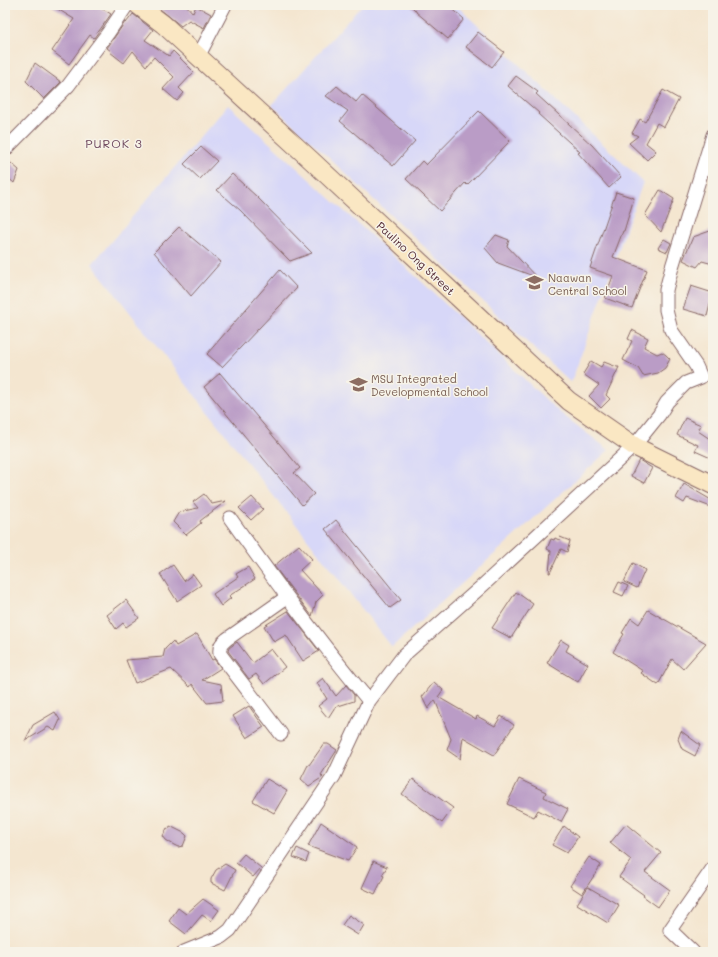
<svg xmlns="http://www.w3.org/2000/svg" width="718" height="957" font-family="Mali,sans-serif">
<style>
.built{fill:#d7d7f8}
.building{fill:#ba9cc6}
.lines{fill:none;stroke-linecap:round;stroke-linejoin:round}
.street-casing{stroke:#866565;stroke-width:15}
.secondary-casing{stroke:#866565;stroke-width:20}
.street{stroke:#fff;stroke-width:13}
.secondary{stroke:#fae7c3;stroke-width:18}
.labels{text-anchor:middle;dominant-baseline:central;stroke-width:3;stroke-linejoin:round;paint-order:stroke}
.street-label{font-size:11px;fill:#4a1f2b;stroke:#f7f3e8}
.education-label{font-size:11px;fill:#785e54;stroke:#f7f3e8;text-anchor:start}
.neighbourhood-label{font-size:12px;letter-spacing:1px;fill:#714b61;stroke:#f7f3e8}
</style>
<rect width="100%" height="100%" fill="#f7f3e8"/>
<filter id="ink" filterUnits="userSpaceOnUse"><feTurbulence type="fractalNoise" baseFrequency=".025" numOctaves="2"/><feDisplacementMap in="SourceGraphic" scale="8" xChannelSelector="R" yChannelSelector="G"/><feConvolveMatrix kernelMatrix="1 2 1 2 8 2 1 2 1" color-interpolation-filters="sRGB"/></filter>
<filter id="wash" filterUnits="userSpaceOnUse"><feTurbulence type="fractalNoise" baseFrequency=".012" numOctaves="4" result="noise"/><feDisplacementMap in="SourceGraphic" scale="16" xChannelSelector="R" yChannelSelector="G"/><feGaussianBlur stdDeviation="0.9" result="paint"/><feColorMatrix in="noise" values="0 0 0 0 0 0 0 0 0 0 0 0 0 0 0 0 0 1.4 0 .05"/><feComposite in="paint" operator="in"/></filter>
<g filter="url(#wash)">
<rect width="100%" height="100%" fill="#f4e6d0"/>
<path class="built" d="M362,5H456L643,182L571,383L272,105Z
M228,105L422,282L559,412L609,450L392,647L92,264Z"/>
<g id="blocks">
<path class="building" d="M51,5H96L111,14L94,38L90,35L69,64L52,51L74,19Z
M155,5H186L193,13L196,6L211,14L204,28L189,20L181,26Z
M410,5H448L464,19L448,39L416,12V11Z
M133,14L153,30L145,40L169,56L173,51L194,72L179,88L184,93L177,101L163,89L174,77L154,57L146,66L133,51L124,63L110,52L111,51L107,48L125,22L126,23Z
M478,32L504,52L492,67L466,47Z
M35,63L61,82L44,99L26,81Z
M516,76L538,92L536,94L592,145L621,177L609,188L578,153L580,152L538,114L539,113L508,86Z
M337,86L356,102L362,95L415,141L393,166L340,121L348,111L326,96Z
M663,90L679,99L664,127L657,123L646,143L656,151L647,160L629,143L638,136L632,133L640,119L645,122Z
M479,111L510,141L467,185L465,183L440,211L406,179L422,161L426,165Z
M201,147L217,161L200,179L184,164Z
M5,158L19,170L14,183L5,175Z
M232,174L257,197L312,253L290,261L240,210L217,190Z
M660,190L674,199L661,232L645,215Z
M616,192L634,198L624,231H623L613,257L647,270L632,308L605,298L613,276L590,268Z
M179,227L221,262L191,296L154,252Z
M710,231L713,236V264L702,261L697,267L683,260L693,237Z
M496,235L509,240L507,246L536,277L498,263L485,248Z
M664,239L671,243L667,252L658,248Z
M280,270L297,288L222,367L207,354Z
M691,286L713,293L707,316L683,309Z
M632,330L648,338L644,347L657,354L662,352L666,355L670,359L665,368L658,373L643,376L638,368L623,360L632,341L628,339Z
M591,361L601,367L604,362L617,367H619L606,395L610,399L601,408L589,396L599,385L583,374Z
M220,373L300,468L294,473L314,494L302,505L204,387Z
M685,418L701,425L698,431L713,441V459L695,451L698,445L677,435Z
M639,460L652,468L644,483L631,476Z
M684,484L713,501L711,507L687,498L684,503L676,498Z
M204,494L212,504L226,501L200,521L201,523L186,535L173,522L179,512L198,508L193,502Z
M252,497L263,509L251,520L239,508Z
M336,520L401,600L390,608L325,529Z
M560,537L570,541L567,552L561,549L550,573H549L551,551L547,549L551,539L554,540L555,538L559,540Z
M299,545L312,559L300,570L323,595L316,602L312,616L274,566Z
M633,563L645,570L637,588L624,582Z
M173,565L184,581L193,574L201,585L177,601L160,574Z
M248,567L255,579L229,596L231,598L221,606L213,594L238,577L236,574Z
M619,582L628,586L623,596L614,592Z
M516,592L533,604L511,638L492,628Z
M126,600L139,618L126,627L123,623L116,629L107,615Z
M648,610L706,643L683,669L672,659L658,685L641,673L643,671L613,652L624,634L622,633L631,618L639,624Z
M288,611L319,651L303,661L286,635L274,642L264,626Z
M197,634L212,660L214,659L221,668L202,680L221,684L223,701L207,703L192,684L190,687L171,669L135,683L126,660L163,657L165,649L173,641L176,646Z
M561,640L569,645L566,651L588,664L578,682L547,663Z
M237,642L253,663L271,649L285,667L264,684L256,674L249,679L228,651L229,648Z
M323,678L336,696L346,685L354,695V701L335,707L328,718L318,706L327,699L317,683Z
M434,682L443,690L438,697L476,719L477,716L495,726L501,716L514,725L494,755L463,737L460,759L447,750L451,739L435,700L428,709L422,697Z
M249,706L264,727L247,738L233,716Z
M55,712L60,720L55,731L48,727L25,741L33,725Z
M681,731L700,745L695,756L682,749L678,739Z
M324,744H328L337,750L321,775L323,777L309,786L301,779L308,765H309Z
M267,779L287,791L274,813L253,801Z
M413,779L453,808L442,823L402,794Z
M519,779L546,792L544,797L568,809L561,822L538,810L534,817L507,804Z
M321,822L357,847L348,861L308,846Z
M626,824L661,853L645,872L670,890L658,907L643,896L644,895L619,877L631,860L610,843Z
M170,826L184,833L187,836L183,846L178,847L174,845L166,840L163,836L167,828L169,829Z
M564,826L578,837L567,853L552,845Z
M297,848L309,854L306,862L293,857Z
M244,854L261,868L253,877L236,863Z
M589,857L601,865L582,894L570,886Z
M373,861L387,867L382,875L384,876L375,894L362,888L372,866Z
M225,864L235,870L225,890L211,883V879L216,870Z
M588,887L619,905L608,923L577,904Z
M203,899L219,910L211,921L202,915L186,934L169,921L178,908L186,914Z
M349,915L364,925L358,935L342,925Z"/>
</g>
</g>
<g filter="url(#ink)">
<use href="#blocks" fill-opacity="0" stroke="#866565" stroke-width="1"/>
<g class="lines">
<defs>
<path id="street" d="M198,57L225,5
M5,150L68,86L108,33L127,5
M230,518C274,580 320,642 369,701
M281,734L220,654C219,646 221,644 227,639L287,597
M184,952L221,937L230,930L334,776L369,701L404,655L481,587L634,446L659,415L667,402L686,383L701,377L696,366L671,330L666,310V290L672,267L713,135
M693,952L670,930L713,868"/>
<path id="secondary" d="M138,5L163,24L311,160L569,401L634,446L713,485"/>
</defs>
<use href="#street" class="street-casing"/>
<use href="#secondary" class="secondary-casing"/>
<use href="#street" class="street"/>
<use href="#secondary" class="secondary"/>
</g>
</g>
<defs>
<symbol id="school-bare" viewBox="-9 -9 18 18"><path d="M0-5L7-2L0 1L-7-2ZM-4 1L0 2.5L4 1V4Q0 6-4 4Z" fill="#8d6e63" stroke="#f7f3e8" stroke-width="2.5" paint-order="stroke"/></symbol>
<symbol id="university-bare" viewBox="-9 -9 18 18"><path d="M0-5L7-2L0 1L-7-2ZM-4 1L0 2.5L4 1V4Q0 6-4 4Z" fill="#8d6e63" stroke="#f7f3e8" stroke-width="2.5" paint-order="stroke"/></symbol>
</defs>
<g fill-rule="evenodd">
<use href="#school-bare" x="522" y="270" width="25" height="25"/>
<use href="#university-bare" x="346" y="372" width="25" height="25"/>
</g>
<g class="labels">
<g class="street-label">
<text transform="translate(416 258) rotate(43)">Paulino Ong Street</text>
</g>
<g class="education-label">
<text x="548" y="277">Naawan<tspan x="548" dy="13">Central School</tspan></text>
<text x="371" y="378">MSU Integrated<tspan x="371" dy="13">Developmental School</tspan></text>
</g>
<g class="neighbourhood-label">
<text x="114" y="143">PUROK 3</text>
</g>
</g>
<rect width="718" height="957" fill="none" stroke="#f7f3e8" stroke-width="20"/>
</svg>
